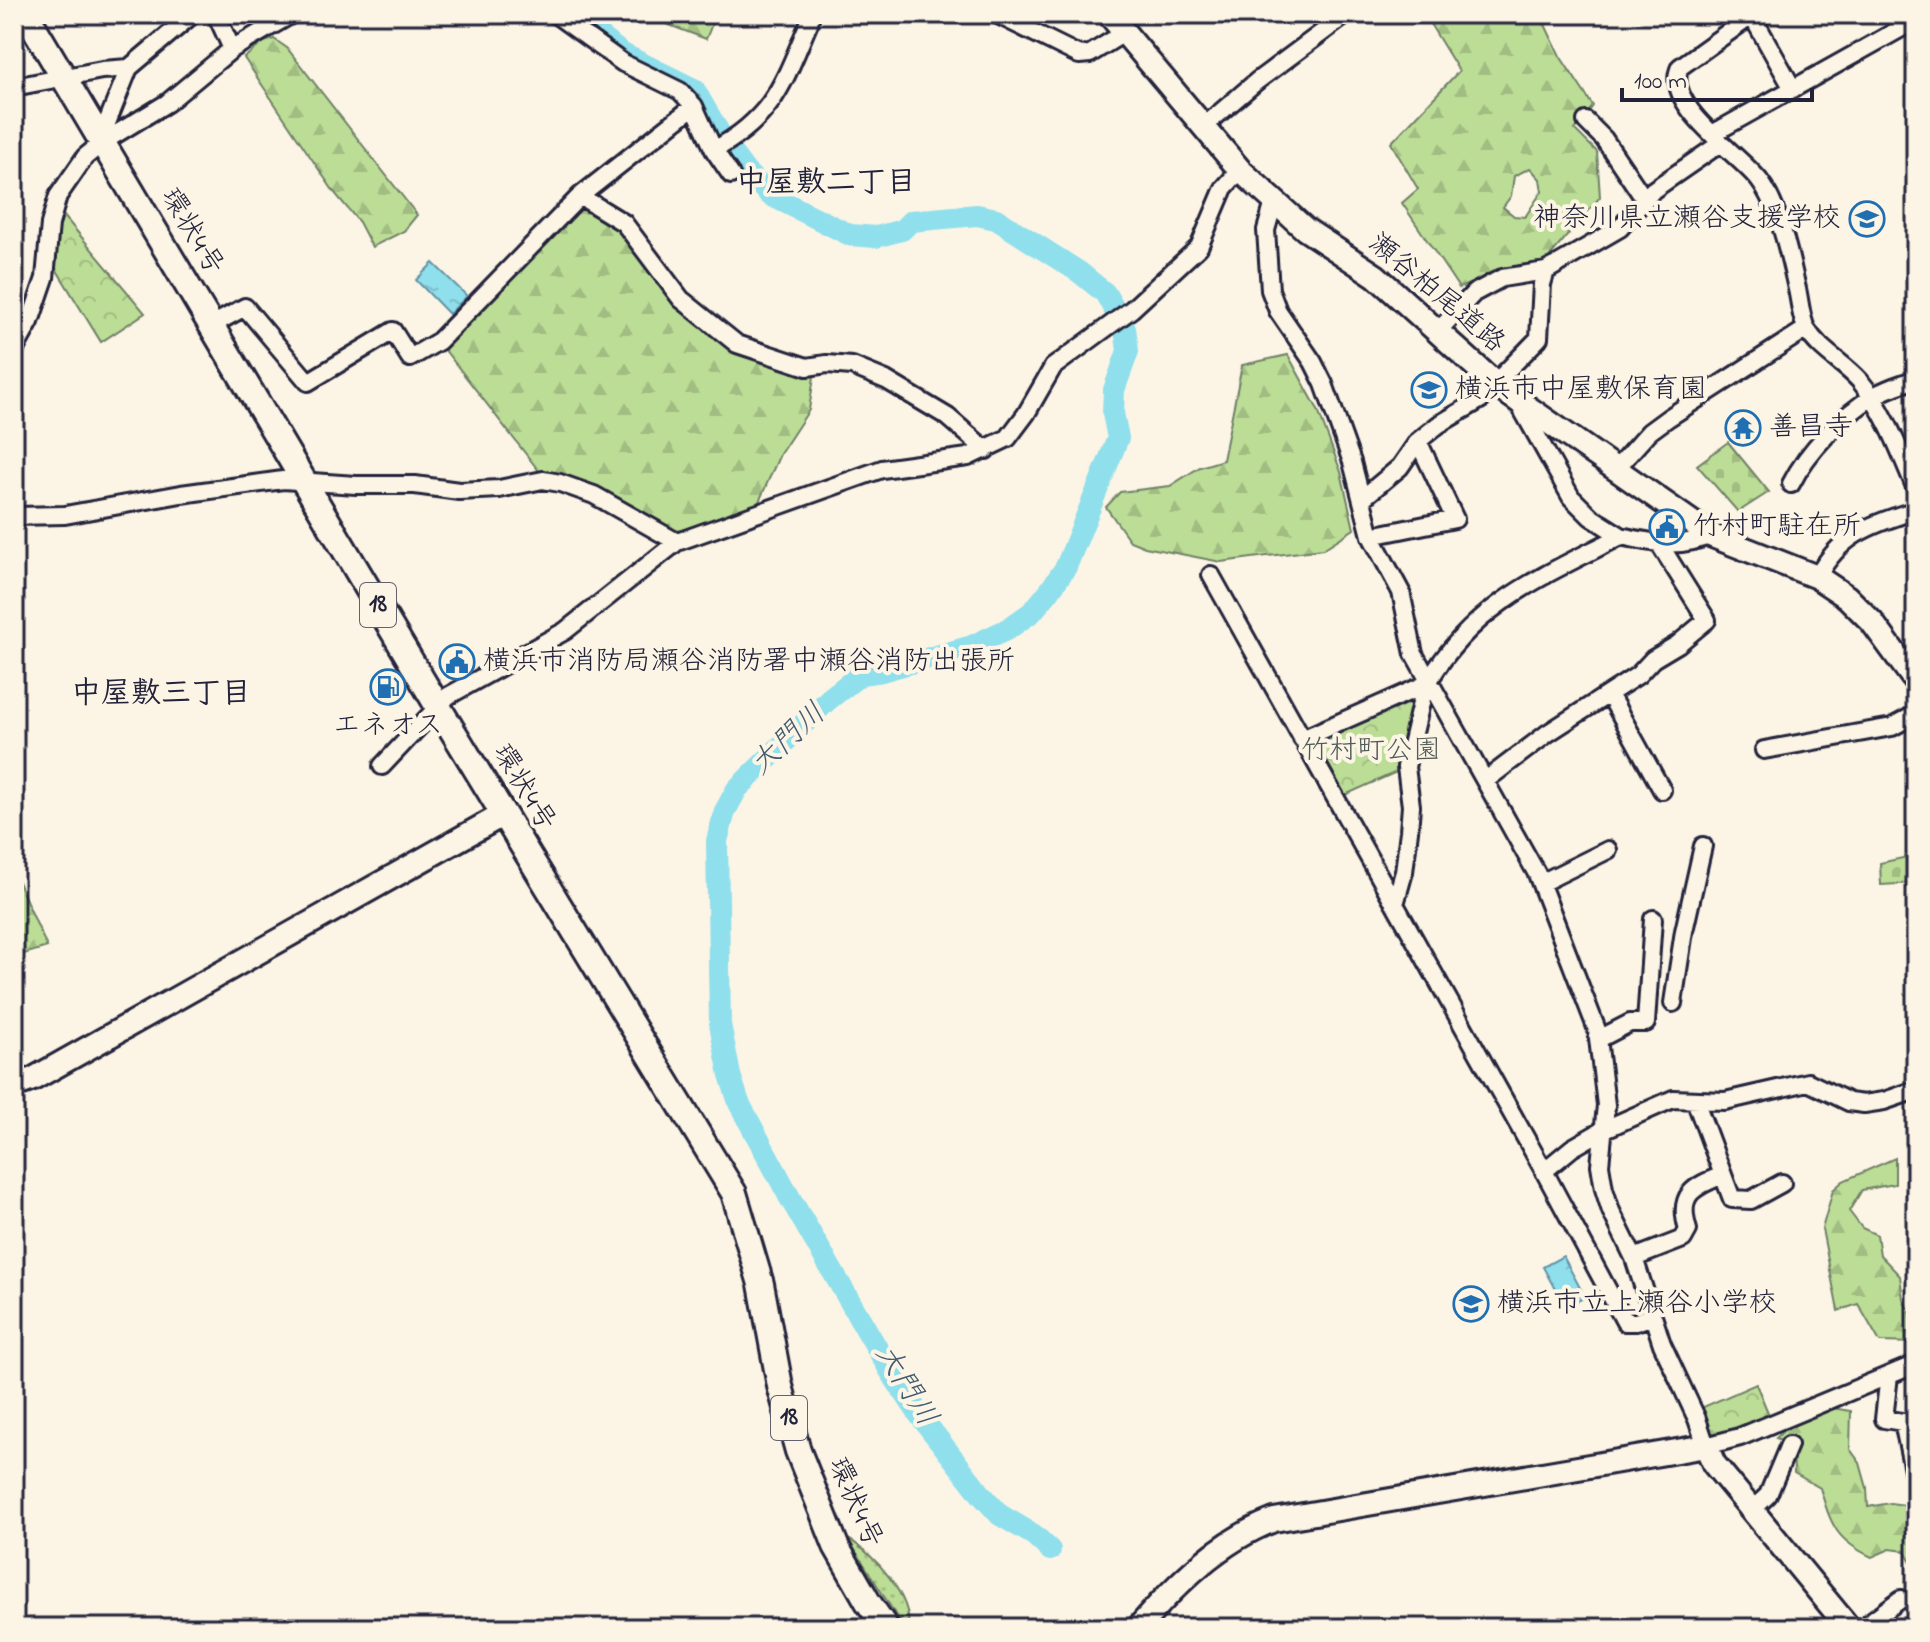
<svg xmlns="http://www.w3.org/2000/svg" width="1930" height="1642" font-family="'Indie Flower','Klee One',sans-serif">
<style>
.forest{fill:url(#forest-firs);stroke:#6f8068;stroke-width:2;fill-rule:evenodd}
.cemetery{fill:url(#cemetery-stones);stroke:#6f8068;stroke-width:2}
.park{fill:url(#park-crowns);stroke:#6f8068;stroke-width:2}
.garden{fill:url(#garden-dots);stroke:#6f8068;stroke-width:2}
.water{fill:url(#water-ripples);stroke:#6393a5;stroke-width:2}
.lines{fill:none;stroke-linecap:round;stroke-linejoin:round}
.river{stroke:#8fdfec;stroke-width:22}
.street-casing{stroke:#22223b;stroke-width:22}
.secondary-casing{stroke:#22223b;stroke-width:28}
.primary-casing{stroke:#22223b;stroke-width:30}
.street{stroke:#fcf5e5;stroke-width:16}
.secondary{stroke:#fcf5e5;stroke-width:22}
.primary{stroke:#fcf5e5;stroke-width:24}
.labels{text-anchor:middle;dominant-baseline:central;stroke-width:8;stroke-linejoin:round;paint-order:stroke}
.shield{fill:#fcf5e5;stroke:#63616e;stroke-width:2}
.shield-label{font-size:26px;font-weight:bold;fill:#22223b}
.poi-label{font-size:28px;fill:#22223b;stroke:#fcf5e5;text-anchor:start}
.street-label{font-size:28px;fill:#22223b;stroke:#fcf5e5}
.park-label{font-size:28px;fill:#505a56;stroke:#fcf5e5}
.neighbourhood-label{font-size:30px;font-weight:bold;fill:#22223b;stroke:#fcf5e5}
.water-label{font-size:30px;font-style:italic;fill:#435b70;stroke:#fcf5e5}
</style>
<defs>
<pattern id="forest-firs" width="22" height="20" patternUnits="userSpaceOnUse" patternTransform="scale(2)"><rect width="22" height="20" fill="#bcdd96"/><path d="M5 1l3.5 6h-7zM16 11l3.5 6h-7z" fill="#a1bd82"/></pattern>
<pattern id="cemetery-stones" width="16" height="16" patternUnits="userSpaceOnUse" patternTransform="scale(2)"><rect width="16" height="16" fill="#bcdd96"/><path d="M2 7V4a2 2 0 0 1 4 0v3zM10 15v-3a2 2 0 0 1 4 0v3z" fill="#a1bd82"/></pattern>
<pattern id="park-crowns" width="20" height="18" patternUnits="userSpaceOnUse" patternTransform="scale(2)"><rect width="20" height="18" fill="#bcdd96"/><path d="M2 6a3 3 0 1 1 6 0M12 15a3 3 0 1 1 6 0" fill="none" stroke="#a1bd82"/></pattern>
<pattern id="garden-dots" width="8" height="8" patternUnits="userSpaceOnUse" patternTransform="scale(2)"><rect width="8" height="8" fill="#bcdd96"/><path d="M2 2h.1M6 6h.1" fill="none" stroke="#a1bd82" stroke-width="1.8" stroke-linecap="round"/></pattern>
<pattern id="water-ripples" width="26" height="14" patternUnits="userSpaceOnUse" patternTransform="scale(2)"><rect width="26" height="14" fill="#8fdfec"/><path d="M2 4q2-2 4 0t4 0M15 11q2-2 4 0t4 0" fill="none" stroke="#7bbfcb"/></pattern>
</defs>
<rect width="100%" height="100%" fill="#fcf5e5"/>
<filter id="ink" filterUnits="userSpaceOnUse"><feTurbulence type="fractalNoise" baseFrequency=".0125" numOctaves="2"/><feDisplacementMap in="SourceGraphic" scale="16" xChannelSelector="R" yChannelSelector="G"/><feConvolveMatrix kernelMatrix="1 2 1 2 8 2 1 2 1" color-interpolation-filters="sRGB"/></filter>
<g filter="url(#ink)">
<path class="forest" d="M640,14H716L706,39Z
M1424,14H1540L1560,56L1593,106L1575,130L1597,152L1600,197L1545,262L1491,275L1459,288L1402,203L1418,189L1391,143L1459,71ZM1530,168L1540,179L1542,191L1525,217L1514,216L1503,207L1511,196L1514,176Z
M274,39L287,48L417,215L404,231L372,247L359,222L334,192L244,58L264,42Z
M581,199L609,207L646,265L725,326L758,347L815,370L809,410L780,454L758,504L677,536L568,482L539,471L441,345Z
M1288,355L1317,408L1341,472L1354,529L1323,549L1221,562L1145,547L1130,541L1106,507L1120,492L1170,486L1200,467L1223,460L1242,365Z
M14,873L47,947L14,957Z
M1895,1158V1184L1862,1190L1849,1211L1862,1228L1877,1235L1880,1255L1900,1276L1903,1299L1916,1327V1343L1880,1342L1858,1304L1838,1311L1822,1229L1833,1190L1843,1181Z
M1832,1408L1851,1411L1850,1449L1860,1463L1867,1488L1868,1507L1890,1503L1913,1506L1916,1510V1570L1905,1551L1890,1549L1872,1557C1835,1540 1831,1524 1820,1488L1794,1473L1793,1444L1776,1438L1785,1429Z"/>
<path class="cemetery" d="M1728,442L1769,492L1738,512L1697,465Z
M1916,855V883L1881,885L1880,863Z"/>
<path class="park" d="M58,209L145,313L101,342L50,259Z
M1418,692L1401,770L1345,795L1318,745Z
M1756,1384L1769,1415L1715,1435L1709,1431L1701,1408Z"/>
<path class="garden" d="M848,1539C873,1552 913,1598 908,1628H904Z"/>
<path class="water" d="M433,263L467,296L449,314L416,280Z
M1563,1256L1585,1297L1565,1308L1543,1267Z"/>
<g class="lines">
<path class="river" d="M573,14L621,53L694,89L728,148L746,172L770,195L850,235L876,237L902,230L911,221L977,215L996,219L1079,272L1105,293L1125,328L1128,351L1114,390L1113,413L1118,438L1066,567L1048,593L1032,612L1008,629L972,646L882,671L861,674L829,699L737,789L725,811L717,841L720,1024L730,1075L739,1103L790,1198L892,1374L921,1417L981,1494L1000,1515L1034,1535L1050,1550"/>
<defs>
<path id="street" d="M216,14L232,49
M555,14L623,63L680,91L694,106L714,150L731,175
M996,14L1079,55L1090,54L1124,33
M1751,14L1793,89
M1751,16L1680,67C1662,104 1739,154 1759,180C1779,206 1790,257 1797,289C1800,301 1801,320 1807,330C1820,351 1844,363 1860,381C1886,412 1900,452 1916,489
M14,87L102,70L129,68
M1586,121L1604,139L1645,200
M1202,128L1257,81L1347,14
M1712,134L1916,20
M103,142L107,123L129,68L193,14
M714,150C775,116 783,83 809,23L811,14
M580,196L624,223L681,299L737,344L807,367L827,364L852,366L886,380L948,417L986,450
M1274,202L1266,230L1270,290L1278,311L1313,362L1324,384L1352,462L1371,536L1401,592L1414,654L1537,874L1597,1030L1606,1105L1600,1165L1604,1189L1611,1211L1634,1258L1662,1344L1697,1419L1706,1446L1740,1437L1916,1364
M212,325L245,307L308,382L393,331L410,358L439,341L580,196L694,106
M1439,330L1474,293L1502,278L1546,271L1620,228L1653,190L1721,143
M14,351L30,322L45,278L50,224L58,196L85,157L103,142L167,103L232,49L292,14
M1495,383L1539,338L1542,284L1546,271
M1519,404L1571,497L1591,517L1621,536
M1615,470L1649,432L1668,418L1806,329
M1791,484C1808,450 1842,416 1874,396C1887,388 1902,384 1916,379
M1363,498L1400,467L1418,441L1438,425L1500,388
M14,516L65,515L181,494L283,480L356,485H415L459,491L499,489L543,480L560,483L594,495L677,542
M1371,536L1455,519L1418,441
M1211,575L1544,1171L1625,1322H1636L1652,1316
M1817,577C1841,534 1868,526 1913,511L1916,507
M1609,694L1662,790
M1302,739L1422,686L1429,681C1474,603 1546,575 1621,536C1652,543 1681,549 1710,535
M1764,750L1892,727L1916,714
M382,766L448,696L565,631L677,542L882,469L968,457L1008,438L1026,414L1053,367L1132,309L1199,247L1224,188L1240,170
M1486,780L1548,733L1638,675L1653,659L1678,644L1707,620L1660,545
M1541,883L1608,850
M1395,904L1404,872L1409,831L1411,806L1406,767L1424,690L1429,681
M1673,1003L1684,931L1703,846
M1599,1039L1630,1023H1646L1653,919
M1695,1100L1732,1199L1751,1200L1782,1183
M1916,1150V1154
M1544,1171L1572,1148L1603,1130L1673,1099L1725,1101L1808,1082L1849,1102L1864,1104L1884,1101L1916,1090
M1634,1258L1683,1239L1688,1230C1677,1194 1693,1187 1723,1175
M1889,1375L1884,1419L1903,1422L1916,1484
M1751,1511L1768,1495L1789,1445
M1862,1628L1901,1599"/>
<path id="secondary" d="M1109,14L1240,170L1305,229L1376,276L1500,388L1710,535L1817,577L1847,597L1872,622L1916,682
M14,1086L33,1079L504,814
M1138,1628C1176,1584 1219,1541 1274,1520L1706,1446L1714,1464L1849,1628"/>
<path id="primary" d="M26,14L437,705L734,1193L761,1284L780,1386L798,1451L836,1546L868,1602L886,1628"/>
</defs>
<use href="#street" class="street-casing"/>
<use href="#secondary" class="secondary-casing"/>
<use href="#primary" class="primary-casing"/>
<use href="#street" class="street"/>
<use href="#secondary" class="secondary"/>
<use href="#primary" class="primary"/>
</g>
</g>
<defs>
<symbol id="school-ring" viewBox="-11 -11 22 22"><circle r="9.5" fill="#fcf5e5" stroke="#1f6fb2" stroke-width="1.5"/><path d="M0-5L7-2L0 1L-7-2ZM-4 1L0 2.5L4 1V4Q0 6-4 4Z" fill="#1f6fb2"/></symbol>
<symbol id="temple-ring" viewBox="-11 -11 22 22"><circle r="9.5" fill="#fcf5e5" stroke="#1f6fb2" stroke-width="1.5"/><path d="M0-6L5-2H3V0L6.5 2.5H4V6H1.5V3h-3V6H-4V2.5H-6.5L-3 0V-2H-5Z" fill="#1f6fb2"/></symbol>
<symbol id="civic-ring" viewBox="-11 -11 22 22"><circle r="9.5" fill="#fcf5e5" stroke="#1f6fb2" stroke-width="1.5"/><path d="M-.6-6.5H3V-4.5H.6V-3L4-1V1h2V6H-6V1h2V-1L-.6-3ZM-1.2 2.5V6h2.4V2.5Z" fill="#1f6fb2"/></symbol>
<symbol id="fuel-ring" viewBox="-11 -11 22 22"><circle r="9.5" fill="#fcf5e5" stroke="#1f6fb2" stroke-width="1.5"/><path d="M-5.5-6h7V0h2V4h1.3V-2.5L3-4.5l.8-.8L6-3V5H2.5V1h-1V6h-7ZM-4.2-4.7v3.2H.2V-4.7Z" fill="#1f6fb2"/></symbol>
</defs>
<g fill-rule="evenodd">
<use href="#school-ring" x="1847" y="199" width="40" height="40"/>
<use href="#school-ring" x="1409" y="370" width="40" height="40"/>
<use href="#temple-ring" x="1723" y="408" width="40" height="40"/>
<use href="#civic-ring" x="1647" y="507" width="40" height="40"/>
<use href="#civic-ring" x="437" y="642" width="40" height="40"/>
<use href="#fuel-ring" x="368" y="667" width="40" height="40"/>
<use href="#school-ring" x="1451" y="1284" width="40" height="40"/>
</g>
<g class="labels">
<g class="shield">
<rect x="360" y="583" width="36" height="44" rx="6"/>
<rect x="771" y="1396" width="36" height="44" rx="6"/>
</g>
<g class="shield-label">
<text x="378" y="605">18</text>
<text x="789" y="1418">18</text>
</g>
<g class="poi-label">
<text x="1841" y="219" text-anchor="end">神奈川県立瀬谷支援学校</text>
<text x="1455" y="390">横浜市中屋敷保育園</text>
<text x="1769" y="428">善昌寺</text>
<text x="1693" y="527">竹村町駐在所</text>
<text x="483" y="662">横浜市消防局瀬谷消防署中瀬谷消防出張所</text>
<text x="388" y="726" text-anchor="middle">エネオス</text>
<text x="1497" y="1304">横浜市立上瀬谷小学校</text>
</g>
<g class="street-label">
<text transform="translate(191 232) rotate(59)">環状4号</text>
<text transform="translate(1436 294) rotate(40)">瀬谷柏尾道路</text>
<text transform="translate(523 788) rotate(59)">環状4号</text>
<text transform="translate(854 1503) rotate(66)">環状4号</text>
</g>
<g class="park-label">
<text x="1371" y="751">竹村町公園</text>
</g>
<g class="neighbourhood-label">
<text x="826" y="184">中屋敷二丁目</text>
<text x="161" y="695">中屋敷三丁目</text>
</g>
<g class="water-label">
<text transform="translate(789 740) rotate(-43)">大門川</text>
<text transform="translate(905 1386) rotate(58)">大門川</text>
</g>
</g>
<rect width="1930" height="1642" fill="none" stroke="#fcf5e5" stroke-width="48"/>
<rect x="24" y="24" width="1882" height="1594" fill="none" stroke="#22223b" stroke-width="3" filter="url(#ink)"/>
<path d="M1622 88v12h190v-12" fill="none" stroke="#22223b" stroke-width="4"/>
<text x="1634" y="88" font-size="24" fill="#22223b" stroke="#fcf5e5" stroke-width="6" paint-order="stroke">100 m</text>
</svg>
